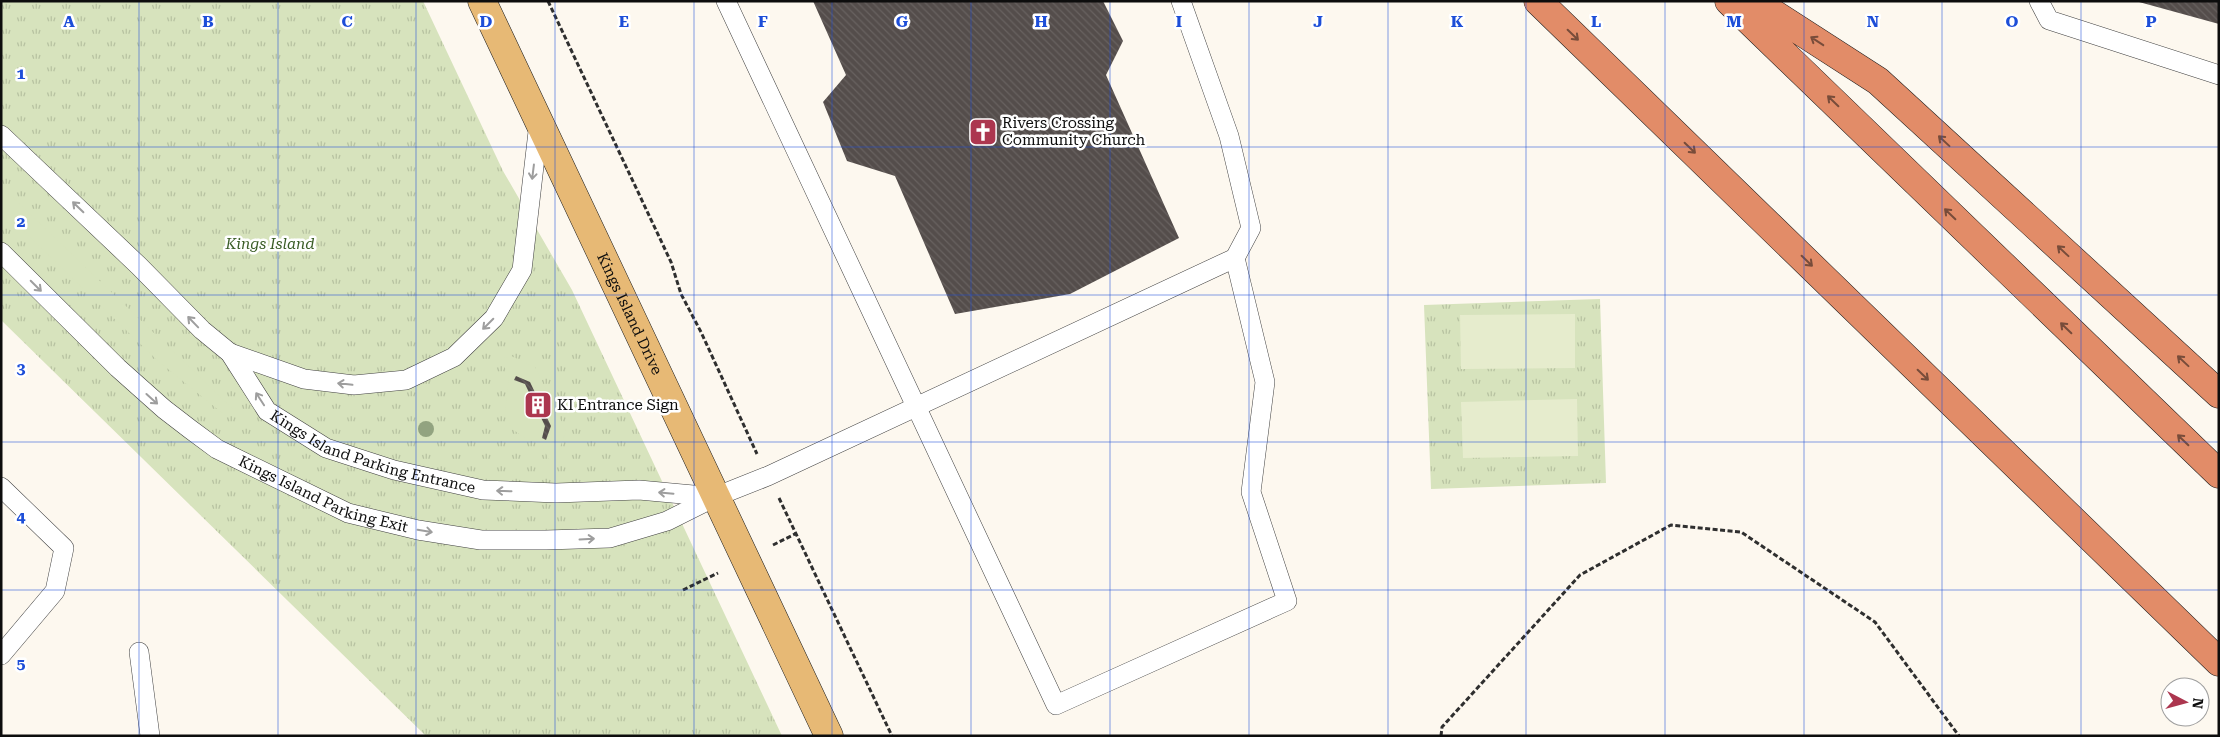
<svg xmlns="http://www.w3.org/2000/svg" width="2220" height="737" font-family="'Roboto Serif',serif">
<style>
.grass{fill:url(#grass-tufts)}
.garden{fill:#d7e3bd}
.pitch{fill:#e6eccd}
.building{fill:url(#building-back-hatch)}
.lines{fill:none;stroke-linecap:round;stroke-linejoin:round}
.service-casing{stroke:#404040;stroke-width:20}
.primary-casing{stroke:#1e1e1e;stroke-width:29}
.motorway-casing{stroke:#1e1e1e;stroke-width:29}
.path{stroke:#2f2f2f;stroke-width:3;stroke-dasharray:5 2.5;stroke-linecap:butt}
.service{stroke:#fff;stroke-width:19}
.primary{stroke:#e7b975;stroke-width:28}
.motorway{stroke:#e28c68;stroke-width:28}
.tree{fill:#92a380}
.oneway{stroke:#784c3a}
.oneway2{stroke:#9e9e9e}
.grid{fill:none;stroke:#1d4ed8;stroke-width:1;stroke-opacity:0.55}
.labels{text-anchor:middle;dominant-baseline:central;stroke-width:5;stroke-linejoin:round;paint-order:stroke}
.poi-label{font-size:15px;fill:#0d0d0d;stroke:#fff;text-anchor:start}
.park-label{font-size:15px;font-style:italic;fill:#3a5d26;stroke:#fff}
.street-label{font-size:15px;fill:#0d0d0d;stroke:#fff}
.grid-label{font-size:16px;text-anchor:middle;font-weight:bold;fill:#1d4ed8;stroke:#fff;stroke-width:5;stroke-linejoin:round;paint-order:stroke}
</style>
<defs>
<pattern id="grass-tufts" width="24" height="20" patternUnits="userSpaceOnUse" patternTransform="scale(1.25)"><rect width="24" height="20" fill="#d7e3bd"/><path d="M3 7l-1-3M5 7V3M7 7l1-3M15 17l-1-3M17 17v-4M19 17l1-3" fill="none" stroke="#b7c2a1"/></pattern>
<pattern id="building-back-hatch" width="6" height="6" patternUnits="userSpaceOnUse" patternTransform="scale(1.25)"><rect width="6" height="6" fill="#544d4b"/><path d="M-1 5l2 2M0 0l6 6M5-1l2 2" fill="none" stroke="#686260"/></pattern>
</defs>
<rect width="100%" height="100%" fill="#fdf8ef"/>
<path class="grass" d="M1,1H423L503,171L572,290L782,736H426L1,320Z
M1600,299L1606,483L1431,489L1424,305Z"/>
<path class="garden" d="M1,186L233,409L226,416L158,361L1,209Z
M511,356L535,367L566,431L557,456L549,460L541,443L526,439L511,428L505,413L509,377L501,359Z"/>
<path class="pitch" d="M1575,314V368L1461,369L1460,315Z
M1577,399L1578,456L1463,458L1461,402Z"/>
<path class="building" d="M813,1H1103L1123,41L1106,75L1179,238L1070,294L955,314L895,176L847,161L823,102L846,75Z
M2139,1H2219V24L2139,2Z
M516,376L530,382L551,426L546,440L542,438L545,426L525,384L514,380Z"/>
<g class="lines">
<defs>
<g id="service">
<path d="M726,1L1056,705L1287,601L1251,492L1265,382L1235,258"/>
<path d="M2039,1L2049,20L2219,75"/>
<path id="s1" d="M1,135L139,266L202,330L230,353L267,411L326,448L394,470L483,490L556,493L639,490L715,497"/>
<path id="s2" d="M1,252L118,368L164,409L190,429L217,449L348,513L418,530L481,540H546L610,538L667,521L715,497L768,476L1235,258L1251,228L1229,136L1181,1"/>
<path d="M230,353L304,379L354,385L406,380L454,357L494,318L522,270L539,123"/>
<path d="M1,487L64,548L55,591L1,655"/>
<path d="M139,652L150,736"/>
</g>
<g id="primary">
<path id="s3" d="M482,1L829,736"/>
</g>
<path id="motorway" d="M1538,1L2219,662
M1729,1L2219,474
M1754,1L1878,81L2219,394"/>
</defs>
<use href="#service" class="service-casing"/>
<use href="#primary" class="primary-casing"/>
<use href="#motorway" class="motorway-casing"/>
<path class="path" d="M548,1L671,262L681,294L701,332L757,454
M779,498L892,736
M773,545L797,533
M683,590L718,573
M1441,736L1442,727L1580,575L1671,525L1741,532L1875,622L1959,736"/>
<use href="#service" class="service"/>
<use href="#primary" class="primary"/>
<use href="#motorway" class="motorway"/>
</g>
<circle class="tree" cx="426" cy="429" r="8"/>
<defs><path id="oneway-shaft" d="M-6 0H5M1.5-3L5.5 0L1.5 3" fill="none" stroke-width="1.6" stroke-linecap="round" stroke-linejoin="round" transform="scale(1.25)"/></defs>
<g class="oneway">
<use href="#oneway-shaft" transform="translate(1573 35) rotate(44)"/>
<use href="#oneway-shaft" transform="translate(1817 41) rotate(-147)"/>
<use href="#oneway-shaft" transform="translate(1833 101) rotate(-136)"/>
<use href="#oneway-shaft" transform="translate(1944 141) rotate(-137)"/>
<use href="#oneway-shaft" transform="translate(1690 148) rotate(44)"/>
<use href="#oneway-shaft" transform="translate(1950 214) rotate(-136)"/>
<use href="#oneway-shaft" transform="translate(2063 251) rotate(-137)"/>
<use href="#oneway-shaft" transform="translate(1807 261) rotate(44)"/>
<use href="#oneway-shaft" transform="translate(2066 328) rotate(-136)"/>
<use href="#oneway-shaft" transform="translate(2183 361) rotate(-137)"/>
<use href="#oneway-shaft" transform="translate(1923 375) rotate(44)"/>
<use href="#oneway-shaft" transform="translate(2183 440) rotate(-136)"/>
</g>
<g class="oneway2">
<use href="#oneway-shaft" transform="translate(533 172) rotate(97)"/>
<use href="#oneway-shaft" transform="translate(78 207) rotate(-136)"/>
<use href="#oneway-shaft" transform="translate(36 286) rotate(45)"/>
<use href="#oneway-shaft" transform="translate(193 322) rotate(-134)"/>
<use href="#oneway-shaft" transform="translate(488 324) rotate(135)"/>
<use href="#oneway-shaft" transform="translate(345 384) rotate(-174)"/>
<use href="#oneway-shaft" transform="translate(152 399) rotate(42)"/>
<use href="#oneway-shaft" transform="translate(260 399) rotate(-123)"/>
<use href="#oneway-shaft" transform="translate(504 491) rotate(-178)"/>
<use href="#oneway-shaft" transform="translate(666 493) rotate(-175)"/>
<use href="#oneway-shaft" transform="translate(425 531) rotate(9)"/>
<use href="#oneway-shaft" transform="translate(587 539) rotate(-3)"/>
</g>
<path class="grid" d="M139,1V736M278,1V736M416,1V736M555,1V736M694,1V736M832,1V736M971,1V736M1110,1V736M1249,1V736M1388,1V736M1526,1V736M1665,1V736M1804,1V736M1942,1V736M2081,1V736M1,147H2219M1,295H2219M1,442H2219M1,590H2219"/>
<defs>
<symbol id="church-square" viewBox="-11 -11 22 22"><rect x="-9" y="-9" width="18" height="18" rx="4" fill="#ac364f" stroke="#fff"/><path d="M-1.2-6h2.4v3.5h3.3v2.4h-3.3V6h-2.4V-.1h-3.3v-2.4h3.3Z" fill="#fff"/></symbol>
<symbol id="building-square" viewBox="-11 -11 22 22"><rect x="-9" y="-9" width="18" height="18" rx="4" fill="#ac364f" stroke="#fff"/><path d="M-4-6H4V6H1V3H-1V6H-4ZM-2.5-4.3h1.7v1.8h-1.7ZM.8-4.3h1.7v1.8H.8ZM-2.5-1h1.7V.8h-1.7ZM.8-1h1.7V.8H.8Z" fill="#fff"/></symbol>
</defs>
<g fill-rule="evenodd">
<use href="#church-square" x="967" y="116" width="32" height="32"/>
<use href="#building-square" x="522" y="389" width="32" height="32"/>
</g>
<g class="labels">
<g class="poi-label">
<text x="1002" y="123">Rivers Crossing<tspan x="1002" dy="17">Community Church</tspan></text>
<text x="557" y="405">KI Entrance Sign</text>
</g>
<g class="park-label">
<text x="270" y="244">Kings Island</text>
</g>
<g class="street-label">
<text stroke="none"><textPath href="#s3" startOffset="346">Kings Island Drive</textPath></text>
<text stroke="none"><textPath href="#s1" startOffset="500">Kings Island Parking Entrance</textPath></text>
<text stroke="none"><textPath href="#s2" startOffset="409">Kings Island Parking Exit</textPath></text>
</g>
</g>
<g class="grid-label">
<text x="69" y="27">A</text>
<text x="208" y="27">B</text>
<text x="347" y="27">C</text>
<text x="486" y="27">D</text>
<text x="624" y="27">E</text>
<text x="763" y="27">F</text>
<text x="902" y="27">G</text>
<text x="1041" y="27">H</text>
<text x="1179" y="27">I</text>
<text x="1318" y="27">J</text>
<text x="1457" y="27">K</text>
<text x="1596" y="27">L</text>
<text x="1734" y="27">M</text>
<text x="1873" y="27">N</text>
<text x="2012" y="27">O</text>
<text x="2151" y="27">P</text>
<text x="21" y="79">1</text>
<text x="21" y="227">2</text>
<text x="21" y="374">3</text>
<text x="21" y="522">4</text>
<text x="21" y="669">5</text>
</g>
<rect width="2220" height="737" fill="none" stroke="#0d0d0d" stroke-width="5"/>
<g transform="translate(2185 702) rotate(96)"><circle r="24" fill="#ffffff" stroke="#9e9e9e"/>
<path d="M0-4L9 19L0 12L-9 19Z" fill="#ac364f"/>
<text y="-8" font-size="14" font-weight="bold" text-anchor="middle" fill="#0d0d0d">N</text>
</g>
</svg>
